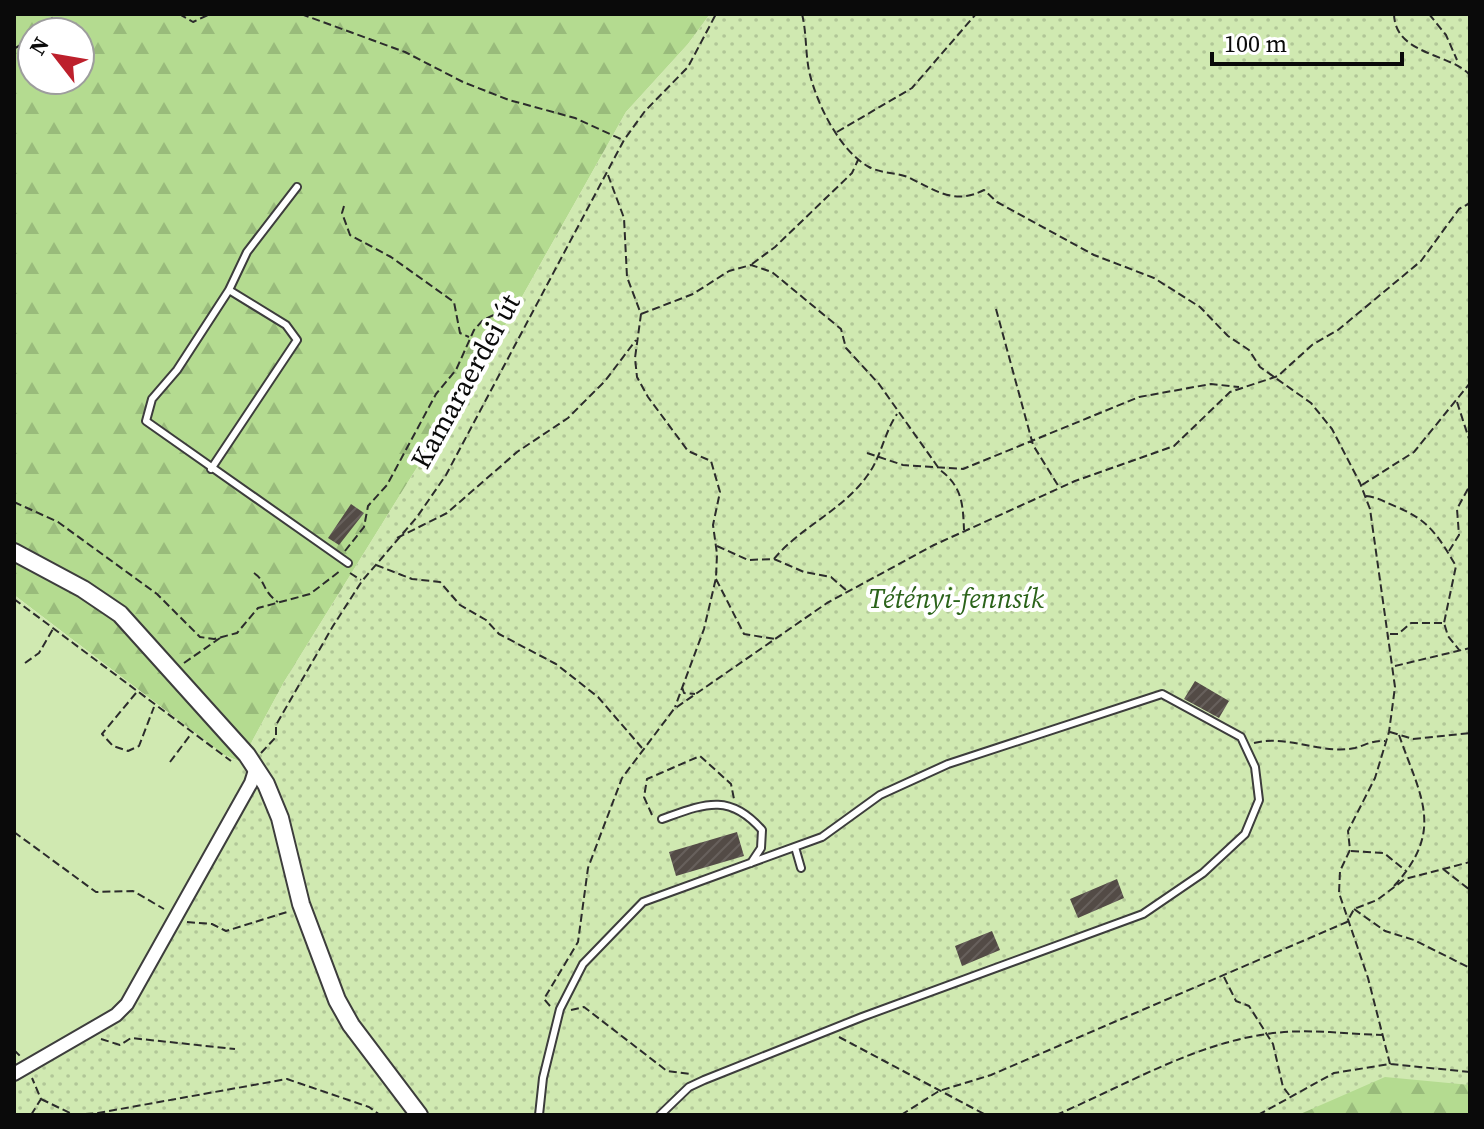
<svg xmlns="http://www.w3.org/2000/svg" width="1484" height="1129" font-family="'Source Serif 4',serif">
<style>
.grass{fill:url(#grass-dots)}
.forest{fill:url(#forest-firs);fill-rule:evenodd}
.garden{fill:#d0e9b1}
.building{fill:url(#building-hatch)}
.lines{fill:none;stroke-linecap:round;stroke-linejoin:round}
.service-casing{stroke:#3d3d3d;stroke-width:10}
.minor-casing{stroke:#3d3d3d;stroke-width:16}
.tertiary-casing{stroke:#3d3d3d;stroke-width:20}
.path{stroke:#2c2c2c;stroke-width:2;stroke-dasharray:8 4;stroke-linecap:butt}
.service{stroke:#fff;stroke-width:6}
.minor{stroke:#fff;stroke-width:12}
.tertiary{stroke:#fff;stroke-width:16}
.labels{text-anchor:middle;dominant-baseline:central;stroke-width:8;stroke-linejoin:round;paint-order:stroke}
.street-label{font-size:28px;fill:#0a0a0a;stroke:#fff}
.park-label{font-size:28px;font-style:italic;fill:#2b631a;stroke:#fff}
</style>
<defs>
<pattern id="grass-dots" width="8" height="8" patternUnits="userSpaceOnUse" patternTransform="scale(2)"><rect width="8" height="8" fill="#d0e9b1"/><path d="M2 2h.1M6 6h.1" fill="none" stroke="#b1c697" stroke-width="1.8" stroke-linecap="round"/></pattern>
<pattern id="forest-firs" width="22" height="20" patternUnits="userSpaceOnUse" patternTransform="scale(2)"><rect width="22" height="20" fill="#b4db90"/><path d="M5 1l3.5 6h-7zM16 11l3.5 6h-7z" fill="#99bb7b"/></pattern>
<pattern id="building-hatch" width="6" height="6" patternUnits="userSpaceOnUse" patternTransform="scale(2)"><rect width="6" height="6" fill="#534b46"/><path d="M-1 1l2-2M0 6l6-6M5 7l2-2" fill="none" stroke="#67605c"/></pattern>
</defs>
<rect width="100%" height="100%" fill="#fffae8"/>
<path class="grass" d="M710,14H1470V1115H14V1064L103,1020L225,813L241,781V762L284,682L514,311L626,112L688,44Z"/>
<path class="forest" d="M14,14H710L688,44L626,112L514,311L284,682L241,762L224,755L14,595ZM32,32H80V80H32Z
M1385,1077L1470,1085V1115H1298Z"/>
<path class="garden" d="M14,595L224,755L241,762L242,781L151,953L103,1020L14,1064Z"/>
<path class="building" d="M351,504L364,513L339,545L328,538Z
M1195,681L1229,701L1219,718L1184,699Z
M737,832L744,856L676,876L669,852Z
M1117,879L1124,898L1078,918L1070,899Z
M992,931L1000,950L962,966L955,946Z"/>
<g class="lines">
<defs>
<path id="service" d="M297,187L247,252L229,290L177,370L152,399L146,421L348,563
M211,469L297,340L286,325L229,290
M662,819C704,804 729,792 762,830L761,848L751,863
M795,847L801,868
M539,1115L543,1078L560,1009L583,964L643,902L822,837L880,795L948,764L1162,694L1241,737L1255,767L1259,800L1245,834L1203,873L1143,914L862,1017L704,1080L689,1087L660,1115"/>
<path id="minor" d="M14,1074L116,1015L127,1004L251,783L256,767"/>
<path id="tertiary" d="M14,552L83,589L120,614L247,755L266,784L280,818L301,904L337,1000L351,1025L419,1115"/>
</defs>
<use href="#service" class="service-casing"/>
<use href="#minor" class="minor-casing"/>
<use href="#tertiary" class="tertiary-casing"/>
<path class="path" d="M179,14L193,22L210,14
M301,14L405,52L463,82L509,100L575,118L623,140
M802,14C807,34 805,55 810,75C818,106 840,151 869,167C882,174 897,172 910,178C936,191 955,205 984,190L997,202L1094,255L1154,278L1200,307L1228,336L1249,350L1260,367L1311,403L1332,429L1360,483L1370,509L1395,687L1389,732L1375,778L1348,831L1350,850L1340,871L1339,893L1368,978L1390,1064
M1394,14C1395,55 1450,53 1470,75
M1429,14L1446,35L1457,60
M39,32L56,14
M14,49L32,37
M837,132L912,88L976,14
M608,175L624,218L627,277L641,314L635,358L637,377L648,397L688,451L711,461L720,492L713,525L717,554L716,578L704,629L675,707
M344,206L342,213L350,235L391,257L454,302L460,333L469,337
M752,264L775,247L852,173L858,160
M996,309L1033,445L1059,487
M641,314L693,294L729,271L751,265L772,272L841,329L846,348L879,384L940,470C962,486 963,504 964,530
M1457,402L1470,442
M1470,445V471
M867,453L903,465L963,469L1139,397L1211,384L1239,387
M1362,485L1414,452L1470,383
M1366,496C1378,497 1386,503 1397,507C1430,521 1438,536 1456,566L1444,623
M14,502L58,522L157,594L200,637L214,639L237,633L258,608L310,594L340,571
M397,538L447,513L517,452L568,418L605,381L636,340
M717,546L748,560L774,559L804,572L831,577L847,591
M345,551L364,527L368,506L387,485L436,394L456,370L474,330L483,320L500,312L501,303
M1449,551L1459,535L1457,509L1470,485
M774,559C799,528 843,510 867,476C881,458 884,433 897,414
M376,565L412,579L440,582L460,605L486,620L499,634L556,664L598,697L642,748
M254,573C266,581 262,591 278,602
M350,573L361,580
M716,579L744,634L775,639
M14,599L231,761
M1390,634H1398L1411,623H1444L1448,636L1460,651
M25,663L39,653L53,629
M184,663L220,638
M1395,666L1470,648
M682,687L684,693L695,694
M136,693L102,734L113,746L128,751L139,746L154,707
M1390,732L1413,739L1470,733
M1254,743C1287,734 1321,755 1355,748C1366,745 1373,740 1385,741
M261,753L276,737V725L333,626L362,581L417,517L446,475L624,140L645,111L688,67L716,14
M170,762L191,734
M652,815L644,797L647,779L700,756L731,784L734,799
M14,832L96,892L133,891L164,909
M1351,851L1384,853L1406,871
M1443,869L1470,890
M1394,886C1445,830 1421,798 1399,735
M1354,909L1385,931L1414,940L1470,968
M187,922L212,924L226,931L287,912
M1224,977L1236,1001L1249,1006L1273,1044L1283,1087L1290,1096
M550,1006L544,999L578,942L588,868L622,778L674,709L827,603L934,545L1075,481L1174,446L1230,392L1278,376L1312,345L1338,330L1421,261L1459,209L1470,203
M571,1010L584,1007L667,1071L690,1074
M839,1037L986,1115
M101,1039L120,1045L131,1038L235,1049
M14,1050L20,1056
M41,1099L74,1115L98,1113L287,1079L369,1107L380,1115
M31,1115L41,1099L32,1078
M901,1115L939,1091L991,1075L1347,922L1354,909L1377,900L1405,879L1470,862
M1056,1115C1124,1086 1194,1044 1267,1034C1305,1028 1345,1034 1383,1035
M1258,1115L1334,1073L1390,1064L1470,1072"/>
<use href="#service" class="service"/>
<use href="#minor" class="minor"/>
<use href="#tertiary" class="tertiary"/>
</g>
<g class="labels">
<g class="street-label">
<text transform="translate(465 381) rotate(-61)">Kamaraerdei út</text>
</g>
<g class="park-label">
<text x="956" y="598">Tétényi-fennsík</text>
</g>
</g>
<rect width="1484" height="1129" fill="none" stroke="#0a0a0a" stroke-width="32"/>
<g transform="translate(56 56) rotate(301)"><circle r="38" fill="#ffffff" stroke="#9d9d9d" stroke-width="2"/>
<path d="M0-6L14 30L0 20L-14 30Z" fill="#bd202c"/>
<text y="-12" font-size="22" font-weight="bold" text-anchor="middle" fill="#0a0a0a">N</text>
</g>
<path d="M1212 52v12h190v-12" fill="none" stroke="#0a0a0a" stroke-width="4"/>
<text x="1224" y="52" font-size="24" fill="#0a0a0a" stroke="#ffffff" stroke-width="6" paint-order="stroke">100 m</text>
</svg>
